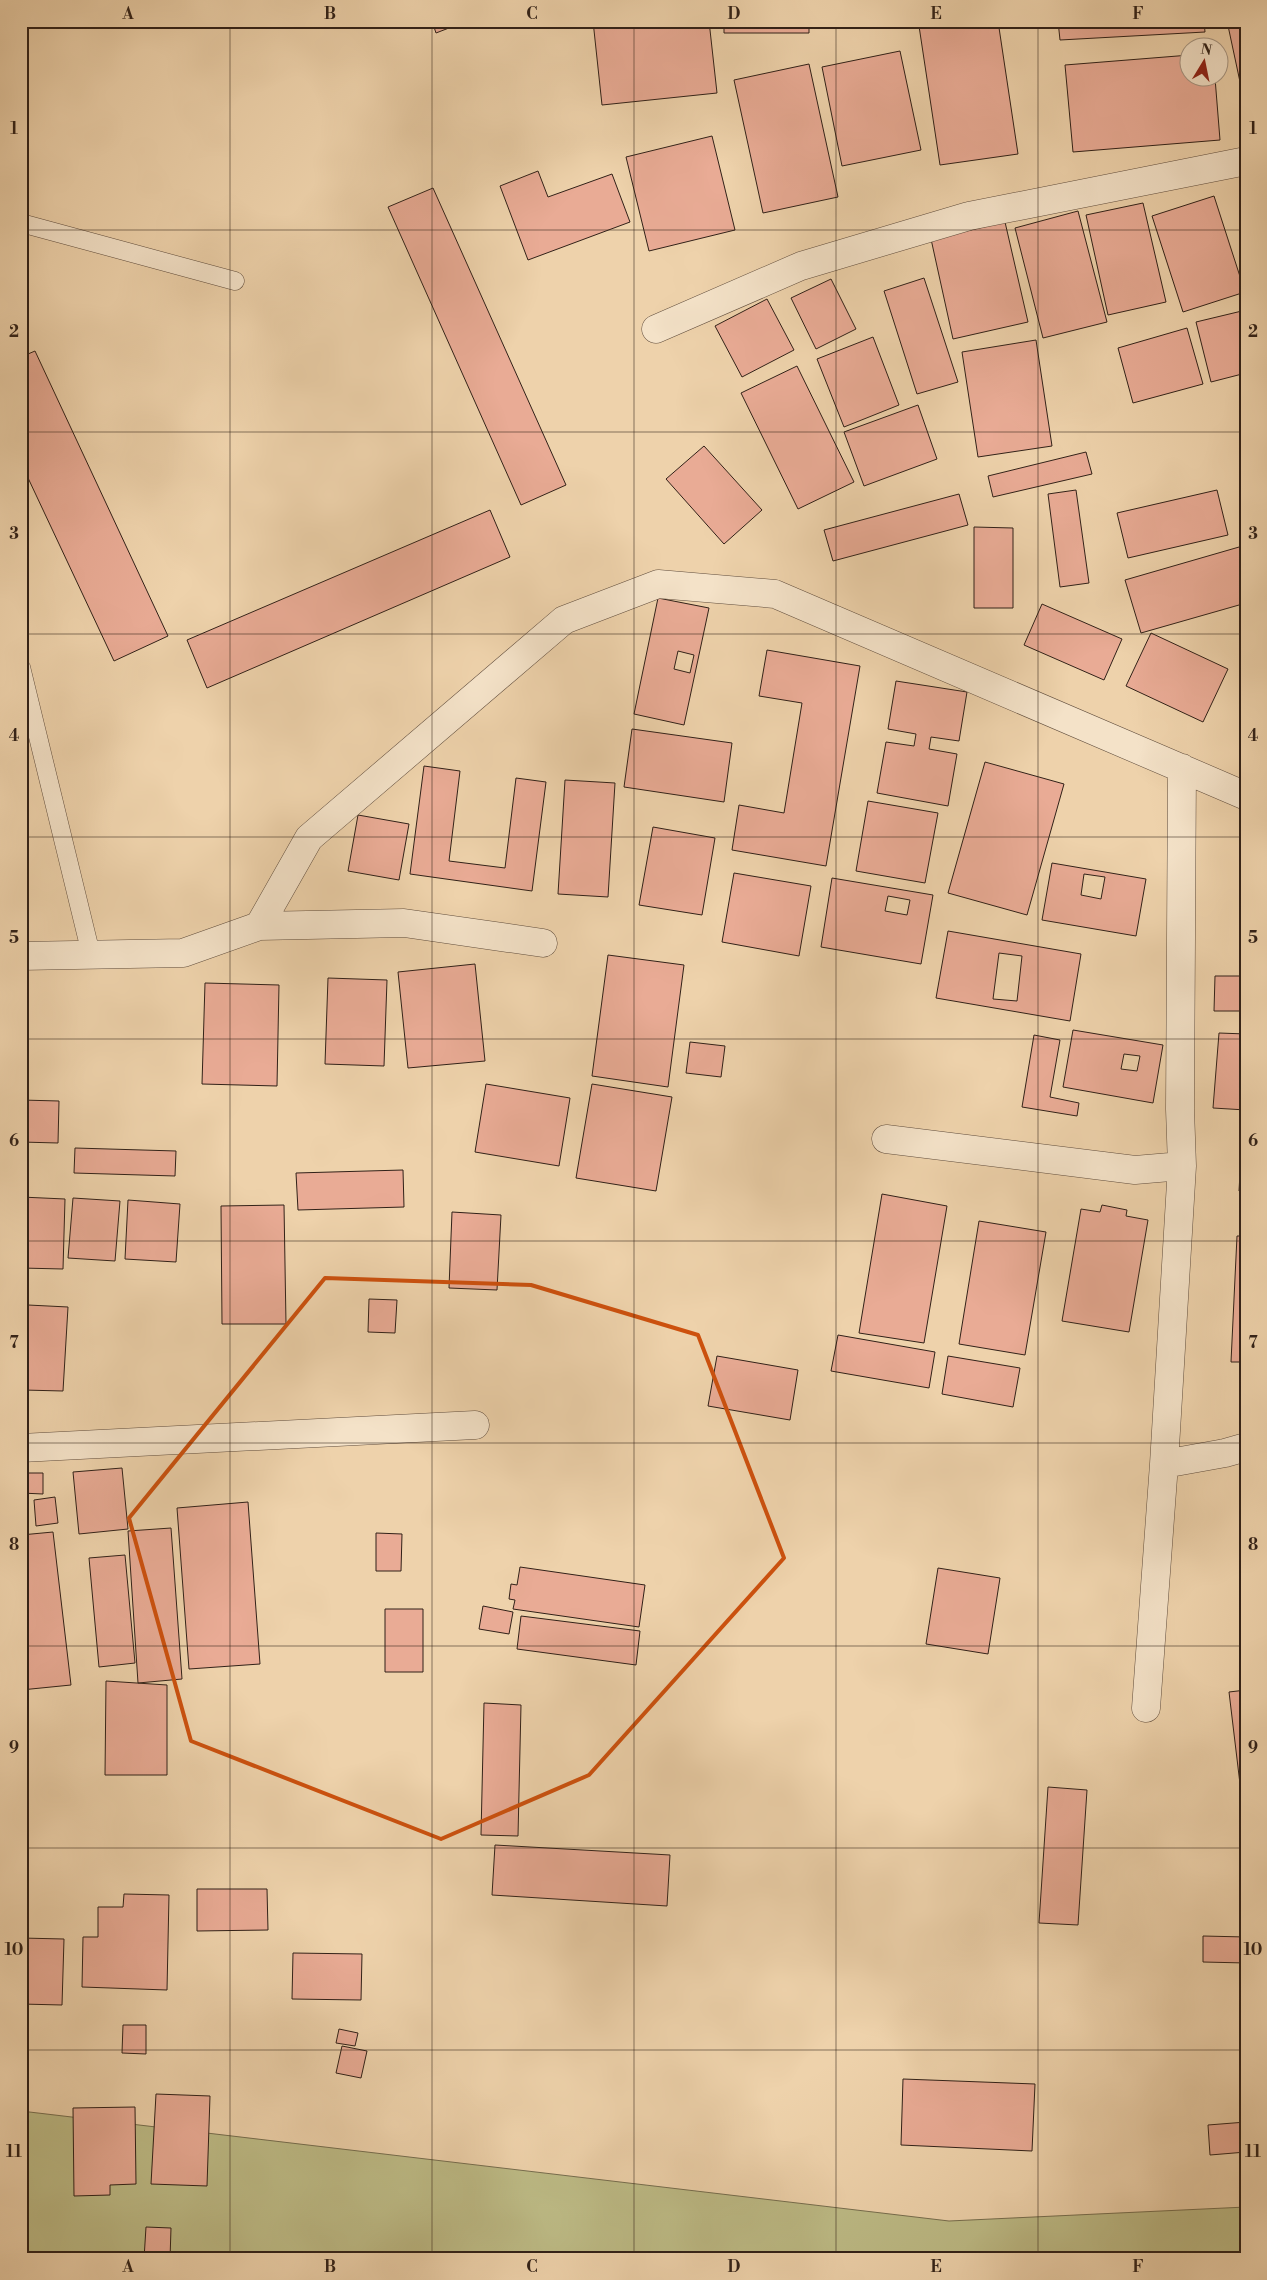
<svg xmlns="http://www.w3.org/2000/svg" width="1267" height="2280" font-family="'Libre Bodoni',serif">
<style>
.green{fill:#bdbb86;stroke:#776e4f}
.building{fill:#e9ab95;stroke:#312118;fill-rule:evenodd}
.lines{fill:none;stroke-linecap:round;stroke-linejoin:round}
.service-casing{stroke:#604d3d;stroke-width:19}
.minor-casing{stroke:#604d3d;stroke-width:29}
.service{stroke:#f4e2c8;stroke-width:18}
.minor{stroke:#f4e2c8;stroke-width:28}
.marked{fill:none;stroke:#cd510e;stroke-width:4;stroke-linejoin:round}
.grid{fill:none;stroke:#312118;stroke-width:1;stroke-opacity:0.55}
.neatline{fill:none;stroke:#312118;stroke-width:2}
.grid-label{font-size:16px;text-anchor:middle;font-weight:bold;fill:#312118}
</style>
<rect width="100%" height="100%" fill="#eed2ab"/>
<filter id="stains"><feTurbulence type="fractalNoise" baseFrequency=".004" numOctaves="4"/><feColorMatrix values="0 0 0 0 .2 0 0 0 0 .09 0 0 0 0 .02 0 0 0 .5 -.17"/></filter>
<radialGradient id="worn" r=".72"><stop offset=".6" stop-color="#630" stop-opacity="0"/><stop offset="1" stop-color="#630" stop-opacity=".3"/></radialGradient>
<path class="green" d="M21,2111L949,2221L1246,2207V2259H21Z"/>
<path class="building" d="M432,21H467L436,33Z
M593,21H709L717,93L602,105Z
M724,21H809V33H724Z
M950,21H998L1018,154L940,165L919,26Z
M1058,21H1204L1205,32L1060,40Z
M1227,21H1246V110Z
M900,51L921,150L842,166L822,67Z
M1190,55V78H1215L1220,140L1073,152L1065,65Z
M809,64L838,197L763,213L734,80Z
M712,136L735,230L649,251L626,157Z
M538,171L548,197L612,174L630,222L528,260L500,186Z
M433,188L566,485L521,505L388,207Z
M1214,196L1245,292L1183,312L1152,216Z
M1143,203L1166,302L1108,315L1086,215Z
M1078,211L1107,322L1043,338L1015,228Z
M1005,222L1028,322L953,339L931,239Z
M924,278L958,382L917,394L884,291Z
M831,279L856,329L816,349L791,298Z
M767,299L794,350L742,377L715,326Z
M1246,310V373L1211,382L1196,322Z
M1187,328L1203,384L1133,403L1118,348Z
M873,337L899,405L844,427L817,359Z
M1036,340L1052,446L978,457L962,352Z
M35,351L168,636L114,661L21,463V357Z
M797,366L854,482L798,509L741,393Z
M918,405L937,459L864,486L844,432Z
M704,446L762,510L724,544L666,479Z
M1086,452L1092,474L993,497L988,476Z
M1076,490L1089,583L1060,587L1048,494Z
M1217,490L1228,535L1128,558L1117,513Z
M959,494L968,525L833,561L824,530Z
M490,510L510,557L207,688L187,640Z
M974,527L1013,528V608H974Z
M1246,545V603L1141,633L1125,580Z
M658,598L709,608L684,725L634,714ZM678,651L694,655L690,673L674,669Z
M1042,604L1122,639L1104,680L1024,645Z
M1151,633L1228,669L1203,722L1126,686Z
M767,650L860,666L826,866L732,850L739,805L784,813L802,703L759,696Z
M896,681L967,692L959,741L931,737L929,749L957,754L948,806L877,793L886,742L914,746L916,734L888,729Z
M632,729L732,743L724,802L624,787Z
M985,762L1064,784L1027,915L948,893Z
M424,766L460,771L449,861L505,868L516,778L546,782L532,891L410,874Z
M565,780L615,783L608,897L558,894Z
M868,801L938,813L925,883L856,871Z
M358,815L409,824L399,880L348,871Z
M653,827L715,838L702,915L639,905Z
M1052,863L1146,879L1136,936L1042,920ZM1084,874L1105,877L1101,899L1081,895Z
M734,873L811,886L799,956L722,942Z
M832,878L933,895L921,964L821,947ZM888,896L910,900L907,915L885,911Z
M948,931L1081,954L1070,1021L936,998ZM999,953L1022,956L1017,1001L993,999Z
M608,955L684,965L668,1087L592,1076Z
M475,964L485,1061L408,1068L398,972Z
M1215,976H1246V1011H1214Z
M328,978L387,980L384,1066L325,1064Z
M205,983L279,985L277,1086L202,1084Z
M1073,1030L1163,1045L1153,1103L1063,1087ZM1124,1054L1140,1056L1137,1071L1121,1069Z
M1219,1033L1246,1034V1110L1213,1108Z
M1034,1035L1060,1040L1050,1097L1079,1103L1077,1116L1022,1107Z
M690,1042L725,1046L721,1077L686,1073Z
M486,1084L570,1098L559,1166L475,1152Z
M592,1084L672,1097L656,1191L576,1178Z
M21,1100L59,1101L58,1143L21,1142Z
M75,1148L176,1151L175,1176L74,1173Z
M1241,1156L1246,1157V1192L1239,1191Z
M403,1170L404,1207L298,1210L296,1173Z
M882,1194L947,1206L924,1343L859,1333Z
M21,1197L65,1199L63,1269L21,1268Z
M73,1198L120,1201L115,1261L68,1258Z
M128,1200L180,1204L176,1262L125,1259Z
M284,1205L286,1324H222L221,1206Z
M1102,1205L1127,1210L1126,1216L1148,1220L1129,1332L1062,1321L1081,1209L1100,1212Z
M452,1212L501,1215L497,1290L449,1288Z
M979,1221L1046,1232L1025,1355L959,1344Z
M1237,1236H1246V1362H1231Z
M369,1299L397,1300L395,1333L368,1332Z
M28,1305L68,1307L63,1391L23,1390Z
M838,1335L935,1352L929,1388L831,1371Z
M717,1356L798,1370L790,1420L708,1406Z
M948,1356L1020,1368L1013,1407L942,1394Z
M122,1468L128,1529L79,1534L73,1472Z
M21,1473H43V1494L21,1493Z
M55,1497L58,1523L36,1526L34,1500Z
M248,1502L260,1664L189,1669L177,1508Z
M171,1528L182,1679L138,1683L128,1531Z
M53,1532L71,1685L21,1690V1535Z
M376,1533L402,1534L401,1571H376Z
M125,1555L135,1663L99,1667L89,1558Z
M520,1567L645,1585L639,1627L513,1609L515,1600L509,1599L511,1584L517,1585Z
M938,1568L1000,1578L988,1654L926,1644Z
M483,1606L513,1612L509,1634L479,1629Z
M385,1609H423V1672H385Z
M521,1616L640,1631L636,1665L517,1649Z
M106,1681L167,1685V1775H105Z
M1246,1690V1834L1229,1692Z
M484,1703L521,1705L518,1836L481,1835Z
M1048,1787L1087,1790L1078,1925L1039,1923Z
M495,1845L670,1855L667,1906L492,1895Z
M197,1889H267L268,1930L197,1931Z
M124,1894L169,1895L167,1990L82,1987L83,1937H98V1907H123Z
M1203,1936L1246,1937V1963L1203,1962Z
M21,1938L64,1939L62,2005L21,2004Z
M293,1953L362,1954L361,2000L292,1999Z
M123,2025H146V2054L122,2053Z
M339,2029L358,2033L355,2046L336,2043Z
M342,2046L367,2051L361,2078L336,2073Z
M903,2079L1035,2084L1032,2151L901,2145Z
M156,2094L210,2096L207,2186L151,2184Z
M135,2107L136,2184L110,2185V2195L74,2196L73,2108Z
M1246,2122V2152L1210,2155L1208,2125Z
M146,2227L171,2228L170,2259H144Z"/>
<g class="lines">
<defs>
<path id="service" d="M21,223L235,281
M21,667L91,954"/>
<path id="minor" d="M656,329L801,266L969,216L1246,161
M1182,768L1180,1109L1182,1166L1164,1464L1225,1453L1246,1447
M259,926L404,923L543,943
M21,956L183,953L259,926L309,838L564,620L658,584L775,594L1246,796
M886,1139L1135,1170L1182,1166
M21,1448L475,1425
M1146,1708L1164,1464"/>
</defs>
<use href="#service" class="service-casing"/>
<use href="#minor" class="minor-casing"/>
<use href="#service" class="service"/>
<use href="#minor" class="minor"/>
</g>
<path class="marked" d="M325,1278L531,1285L698,1335L784,1558L589,1775L441,1839L191,1741L129,1518Z"/>
<path class="grid" d="M230,21V2259M432,21V2259M634,21V2259M836,21V2259M1038,21V2259M21,230H1246M21,432H1246M21,634H1246M21,837H1246M21,1039H1246M21,1241H1246M21,1443H1246M21,1646H1246M21,1848H1246M21,2050H1246"/>
<rect width="1267" height="2280" fill="none" stroke="#eed2ab" stroke-width="55"/>
<g transform="translate(1204 62) rotate(10)"><circle r="24" fill="#f4e2c8" stroke="#a69582"/>
<path d="M0-4L9 19L0 12L-9 19Z" fill="#8f2418"/>
<text y="-8" font-size="14" font-weight="bold" text-anchor="middle" fill="#312118">N</text>
</g>
<rect x="28" y="28" width="1212" height="2224" class="neatline"/>
<g class="grid-label">
<text x="128" y="19">A</text>
<text x="330" y="19">B</text>
<text x="532" y="19">C</text>
<text x="734" y="19">D</text>
<text x="936" y="19">E</text>
<text x="1138" y="19">F</text>
<text x="14" y="134">1</text>
<text x="1253" y="134">1</text>
<text x="14" y="337">2</text>
<text x="1253" y="337">2</text>
<text x="14" y="539">3</text>
<text x="1253" y="539">3</text>
<text x="14" y="741">4</text>
<text x="1253" y="741">4</text>
<text x="14" y="943">5</text>
<text x="1253" y="943">5</text>
<text x="14" y="1146">6</text>
<text x="1253" y="1146">6</text>
<text x="14" y="1348">7</text>
<text x="1253" y="1348">7</text>
<text x="14" y="1550">8</text>
<text x="1253" y="1550">8</text>
<text x="14" y="1753">9</text>
<text x="1253" y="1753">9</text>
<text x="14" y="1955">10</text>
<text x="1253" y="1955">10</text>
<text x="14" y="2157">11</text>
<text x="1253" y="2157">11</text>
<text x="128" y="2272">A</text>
<text x="330" y="2272">B</text>
<text x="532" y="2272">C</text>
<text x="734" y="2272">D</text>
<text x="936" y="2272">E</text>
<text x="1138" y="2272">F</text>
</g>
<rect width="100%" height="100%" filter="url(#stains)"/>
<rect width="100%" height="100%" fill="url(#worn)"/>
</svg>
